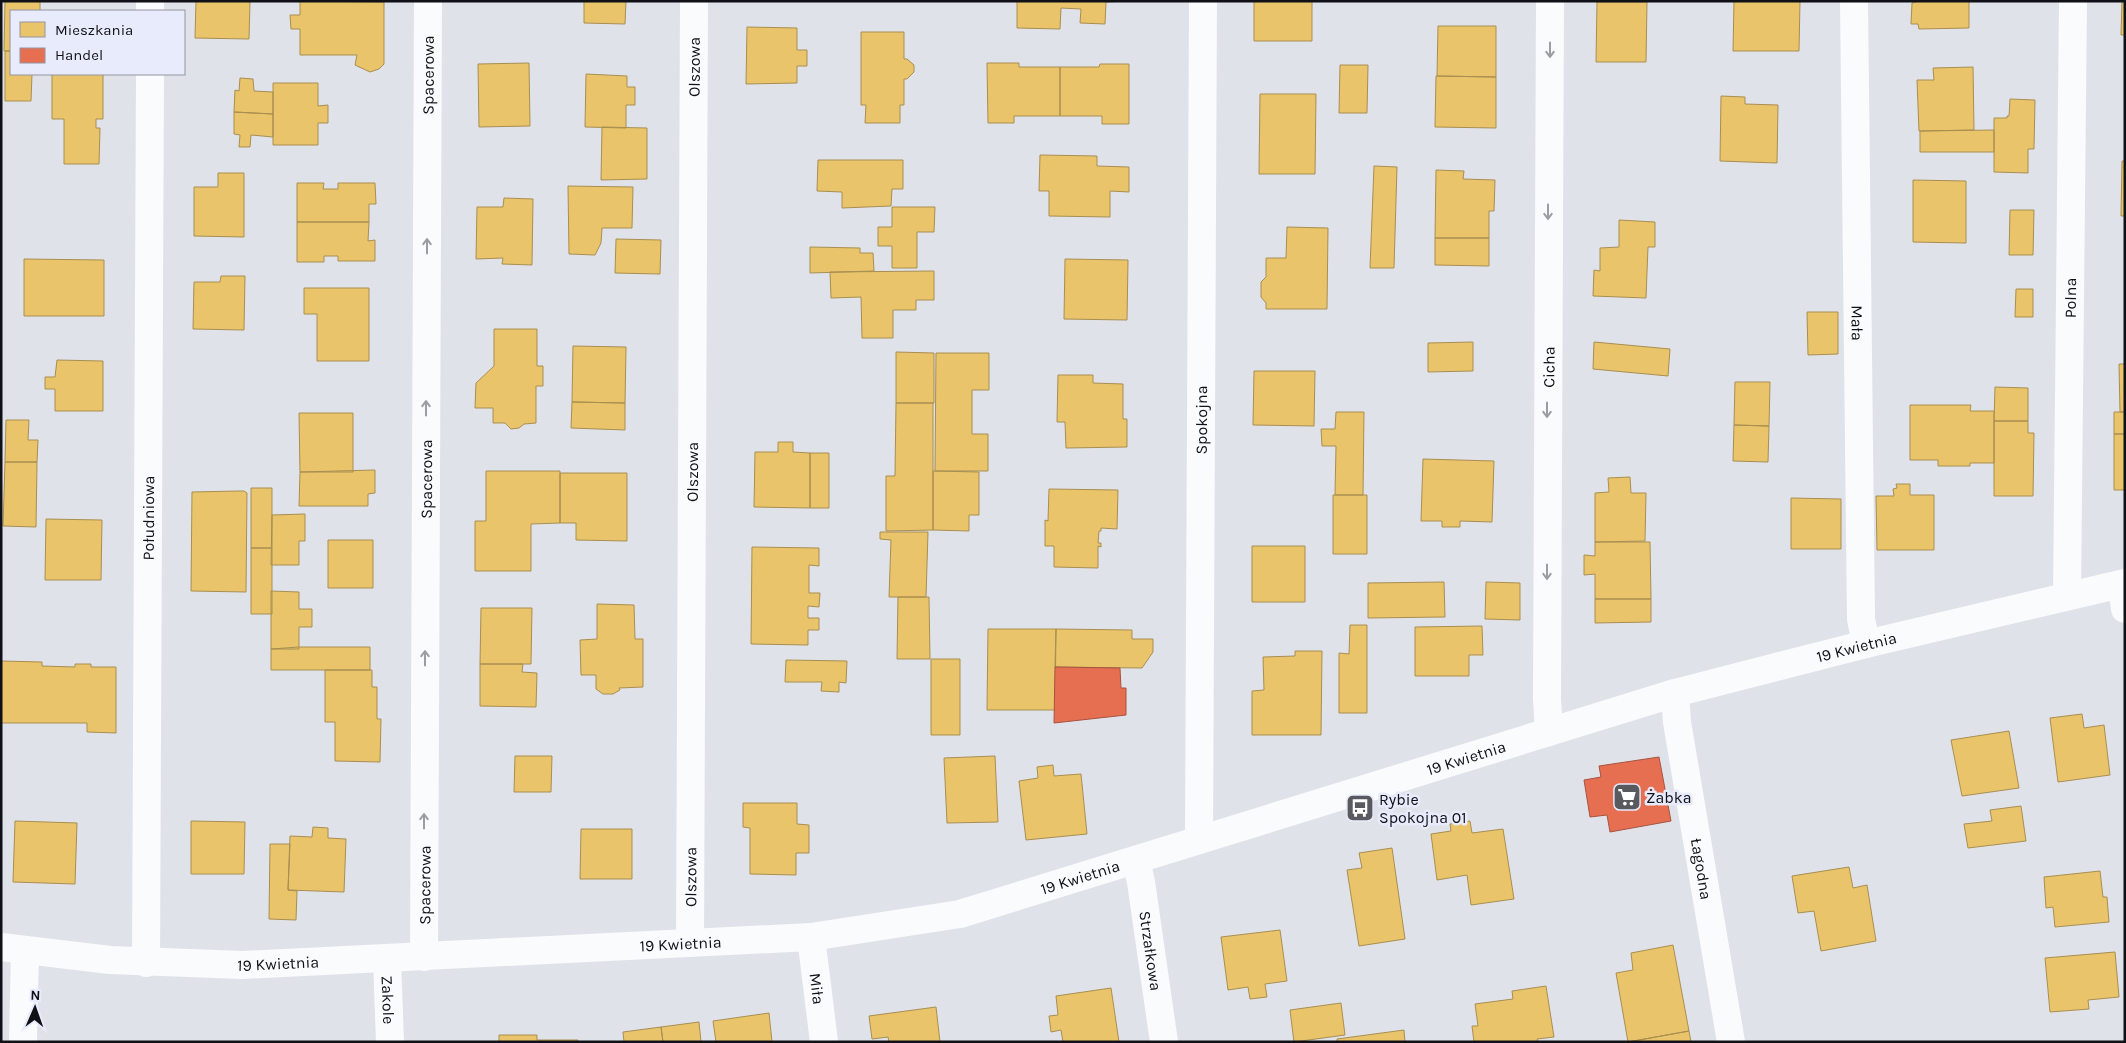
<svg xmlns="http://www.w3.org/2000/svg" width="2126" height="1043" font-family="Karla,sans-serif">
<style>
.homes{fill:#e9c46a;stroke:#a88e51}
.shops{fill:#e76f51;stroke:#a6533f}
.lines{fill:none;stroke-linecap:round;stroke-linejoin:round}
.street{stroke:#fafbfc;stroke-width:28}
.oneway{stroke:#9c9da0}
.labels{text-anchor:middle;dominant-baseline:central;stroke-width:5;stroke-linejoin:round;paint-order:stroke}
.street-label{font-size:16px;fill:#101116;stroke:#e8ebfc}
.poi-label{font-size:16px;fill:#101116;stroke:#e8ebfc;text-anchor:start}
</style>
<rect width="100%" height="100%" fill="#e0e2ea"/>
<path class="homes" d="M5,1H40V11H11V51H4Z
M196,1H250L249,39L195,38Z
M300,1L384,2V64L379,69L370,72L355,65L357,55H300V29H291L290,15H300Z
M584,1H626L625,24L584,23Z
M1017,1H1129L1106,2L1105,24L1080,23L1081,9L1061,8L1060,29L1017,28Z
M1254,1H1312V41H1254Z
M1734,1H1800L1799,51H1733Z
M1919,1H1969V28L1919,29L1918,24H1911L1912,3Z
M2122,1H2125V35H2121Z
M1597,2H1647L1646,62H1596Z
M1438,26H1496V77L1437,76Z
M747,27L797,28V50H807V66H797V83L746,84Z
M861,32H904V59H907L914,65V72L907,79H904V105H900V123H865L866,105H861Z
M5,51H11V74H32L31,101H5Z
M529,63L530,126L479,127L478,64Z
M987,63H1019V67H1060V116H1014V123H988Z
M1100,64H1129V124H1102V116H1060V67H1099Z
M1340,65H1368L1367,113H1339Z
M1973,67L1974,130L1919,131L1917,80H1934L1933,68Z
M52,74H103V119H96V128H100L99,164H64V119H52Z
M586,74L627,76V87H635V105H626V128L585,127Z
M1436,76L1496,77V128L1435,127Z
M240,78L253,79L254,91L273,92V114L234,112L235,90L239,91Z
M273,83H318V106L328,105V123H318V145H273Z
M1260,94H1316L1315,174H1259Z
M1721,96L1745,97V104L1778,105L1777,163L1720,161Z
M2010,99L2035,100L2034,149H2028V173L1994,172V118H2007V116H2009Z
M234,112L273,114V137L251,135L250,147H239L240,135L234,134Z
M602,127L647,128V179L601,180Z
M1994,130V152H1920V131Z
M1040,155L1097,156V166L1129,167V192L1110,191V217L1049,216V191H1039Z
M818,160H903V189H892L891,206L842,208V192L817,191Z
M2122,161H2125V216H2121Z
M1374,166L1397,167L1394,268H1370Z
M1436,170L1464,171L1463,179L1495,180L1494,211H1489V238H1435Z
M218,173H244V237L194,236V187H218Z
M1913,180L1966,181V243L1913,242Z
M297,183H324L323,189H338V183H375L376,204H369V222H297Z
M568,186L633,187L632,228H602L601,243L595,255L569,254Z
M504,198L533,199L532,265L502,264L503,258L476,259L477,207H503Z
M892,207H935L934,232H917V268H892V246H878V227H892Z
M2010,210H2034L2033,255H2009Z
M1619,220L1655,222V247H1648L1646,298L1593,296L1594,270L1600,271V248L1619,247Z
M297,222H369L368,241L375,240V261H338V256H324V262H297Z
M1287,227L1328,228L1327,309H1266V303L1261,297V282L1266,277V258H1286Z
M1435,238H1489V266L1435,265Z
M616,239L661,240L660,274L615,273Z
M810,247L860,248V253H873L874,271L810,273Z
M24,259L104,260V316H24Z
M1065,259L1128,260L1127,320L1064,319Z
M934,271V300H916V310H893V338H862L861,297L831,298L830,272Z
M221,276H245L244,330L193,329L194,282H220Z
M304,288H369V361H317V314H304Z
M2016,289H2033V317H2015Z
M1807,312H1838V354L1808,355Z
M494,329H537V366H543V386H536V423L524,424L519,428L511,429L505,423H493V408H475L476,383L494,366Z
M1473,342V371L1428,372V343Z
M1594,342L1670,349L1668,376L1593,369Z
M573,346L626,347L625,403L572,402Z
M896,352L934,353V403H896Z
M936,353H989V390H972V434H988V471H935Z
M57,360L103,361V411H55V389H45V377H55Z
M2119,364H2125V412H2120Z
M1254,371H1315L1314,426L1253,425Z
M1058,375H1093V383L1123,384V419H1127V447L1066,448L1065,422H1057Z
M1735,382H1770L1769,426L1734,425Z
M1995,387L2028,388V421H1994Z
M572,402L625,403V430L571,428Z
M896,403H933V530L886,531V476H895Z
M1910,405H1971L1970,411H1994V463H1970V466H1938V460H1910Z
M1336,412H1364L1363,495H1335L1336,446H1322L1321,429H1335Z
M2114,412H2125V434H2114Z
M299,413H353V472H300Z
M6,420H29L28,440H38L37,462H5Z
M1994,421H2028V433H2034L2033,496H1994Z
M1734,425L1769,426L1768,462L1733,461Z
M2114,434H2125V490H2114Z
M778,442H793V452L810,453V508L754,507L755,452H778Z
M810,453H829V508H810Z
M1423,459L1494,461L1492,522L1460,521V527H1442V521H1421Z
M5,462H37L36,527L3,526Z
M375,470V493L368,494V506H299L300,472Z
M486,471H560V523L531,524V571H475V521H486Z
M933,471L979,472V515H969V531L933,530Z
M560,473H627V541L576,540V523H560Z
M1630,477L1631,493H1646L1645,541L1595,542V493L1609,492L1608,478Z
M1896,484H1910V495H1934V550H1877L1876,496H1894L1893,489L1897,488Z
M251,488H272V548H251Z
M1049,489L1118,490L1117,529L1101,528V531H1099L1098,543H1101V547L1098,546V568L1054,567V546H1045V520L1048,521Z
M238,491H244L247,493L246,592L191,591L192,492Z
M1333,495H1367V554H1333Z
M1791,498L1841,499V549H1791Z
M305,514V541H299V565H271L272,515Z
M46,519L102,520L101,580H45Z
M880,532H928L926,597H889L891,540L880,539Z
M328,540H373V588H328Z
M1595,542H1650L1651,599H1595V574L1584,575V555L1595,556Z
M1252,546H1305V602H1252Z
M752,547L819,548V566L809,565V593H820L819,607L808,606V618H819V630H808V645L751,644Z
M251,548H272V614H251Z
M1444,582L1445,617L1368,618V583Z
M1486,582L1520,583V620L1485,619Z
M271,591L299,592V609H312V627H299V649H271Z
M898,597H929L930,659H897Z
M1595,599H1651V622L1595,623Z
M597,604L634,605L635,639H643V687L619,688L620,690L613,694H603L596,689V675H581L580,640L597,639Z
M481,608H532L531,664H480Z
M1350,625H1367V713H1339V653L1349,654Z
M1482,626L1483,655H1469V676H1415V627Z
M988,629H1056L1055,710H987Z
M1056,629L1132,630V639H1153V652L1142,668L1055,667Z
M299,647H370V670H271V649Z
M1295,651H1322L1321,735H1252V691L1264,690L1263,657L1295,656Z
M931,659H960V735H931Z
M786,660L847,661L846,683L839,682V692L821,691L822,682H785Z
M1,661L42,662V666L75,667V664H91V667H116V733L87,732V723H1Z
M480,664H523L522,672L537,673L536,707L480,706Z
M325,670H372V687H377V719H381L380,762L335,761V722H325Z
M2082,714L2084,728L2104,725L2110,775L2058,782L2050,718Z
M2009,731L2019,788L1962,796L1951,740Z
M515,756H552L551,792H514Z
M995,756L998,822L947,823L944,758Z
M1053,765L1054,776L1081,774L1087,834L1026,840L1019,781L1038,778L1037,767Z
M743,803H797V824L809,825V853H796V875L750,874V828L743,827Z
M2021,806L2026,841L1968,848L1964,824L1992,821L1990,810Z
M15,821L77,823L75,884L13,882Z
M191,821L245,822L244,874H191Z
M1470,821L1472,833L1503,829L1514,899L1471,905L1467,875L1437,880L1431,834L1451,831L1450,824Z
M313,827L328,828V838L346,839L344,892L288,890L290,836L312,837Z
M581,829H632V879H580Z
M270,844H290L288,890L297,891L296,920L269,919Z
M1392,848L1405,939L1359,946L1347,870L1362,868L1359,853Z
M1849,867L1853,888L1867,885L1876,941L1821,951L1814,911L1798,913L1792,876Z
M2100,871L2103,897H2107L2109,922L2055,927L2053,907L2046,908L2044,877Z
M1280,930L1287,981L1265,984L1267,997L1250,999L1248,987L1228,990L1221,937Z
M1673,945L1689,1031L1628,1042L1616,973L1633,970L1631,953Z
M2115,952L2119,997L2088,1000L2089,1009L2050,1012L2045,958Z
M1546,986L1554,1037L1537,1039L1538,1042H1474L1472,1026H1478L1475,1004L1513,999L1512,991Z
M1111,988L1119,1042H1063L1061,1030L1051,1032L1049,1016L1058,1015L1056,996Z
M1341,1003L1345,1035L1294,1042L1290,1010Z
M936,1007L940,1042H889L888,1037L872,1039L869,1016Z
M769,1013L772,1042H716L713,1021Z
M699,1022L701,1042H663L661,1027Z
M661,1027L663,1042H624L623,1032Z
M1404,1030L1405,1042H1337V1039Z
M1689,1031L1691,1042H1628Z
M499,1035H537V1040H578V1042H499Z"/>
<path class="shops" d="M1055,667L1120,668L1121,688H1126V715L1054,723Z
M1659,757L1671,821L1610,832L1607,815L1590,817L1584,780L1601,777L1599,766Z"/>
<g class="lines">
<g class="street">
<path id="s1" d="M1854,1L1861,619L1866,644"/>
<path d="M150,11V1"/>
<path d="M2122,584L2125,609"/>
<path id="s2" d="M2067,596L2073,1"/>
<path id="s3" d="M1675,693L1677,722L1731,1042"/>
<path id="s4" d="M1549,732L1547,699L1550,1"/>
<path id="s5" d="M1199,840L1203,1"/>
<path id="s6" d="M1136,860L1141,882L1164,1042"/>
<path id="s7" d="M811,937L824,1042"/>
<path id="s8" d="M690,943L694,1"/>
<path id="s9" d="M1,947L110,960L242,965L811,937L960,914L1675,693L1866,644L2125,583"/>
<path id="s10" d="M424,957L428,1"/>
<path id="s11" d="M387,959L390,1042"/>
<path id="s12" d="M146,963L150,74"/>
<path d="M23,1042L25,950"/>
</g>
</g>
<defs><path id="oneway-shaft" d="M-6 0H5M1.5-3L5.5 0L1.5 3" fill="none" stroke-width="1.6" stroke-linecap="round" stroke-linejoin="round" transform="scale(1.25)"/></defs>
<g class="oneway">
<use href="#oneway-shaft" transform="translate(1550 50) rotate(90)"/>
<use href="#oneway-shaft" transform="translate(1548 212) rotate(90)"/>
<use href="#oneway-shaft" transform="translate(427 246) rotate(-90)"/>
<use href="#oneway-shaft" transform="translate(426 408) rotate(-90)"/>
<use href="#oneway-shaft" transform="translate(1547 410) rotate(90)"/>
<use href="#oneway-shaft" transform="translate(1547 572) rotate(90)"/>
<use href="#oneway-shaft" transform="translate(425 658) rotate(-90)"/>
<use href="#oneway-shaft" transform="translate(424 821) rotate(-90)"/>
</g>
<defs>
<symbol id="supermarket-square" viewBox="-11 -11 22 22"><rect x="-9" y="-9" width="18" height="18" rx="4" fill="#595a60" stroke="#e8ebfc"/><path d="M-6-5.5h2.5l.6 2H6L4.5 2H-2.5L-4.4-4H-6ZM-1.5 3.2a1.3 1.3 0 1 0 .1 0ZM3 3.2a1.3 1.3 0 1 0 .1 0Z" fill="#fff"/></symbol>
<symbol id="bus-square" viewBox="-11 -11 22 22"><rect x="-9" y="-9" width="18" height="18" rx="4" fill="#595a60" stroke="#e8ebfc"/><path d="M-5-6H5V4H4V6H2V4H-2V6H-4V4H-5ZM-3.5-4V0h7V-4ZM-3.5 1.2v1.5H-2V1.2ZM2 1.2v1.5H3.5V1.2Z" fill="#fff"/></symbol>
</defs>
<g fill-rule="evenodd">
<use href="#supermarket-square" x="1611" y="781" width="32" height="32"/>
<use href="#bus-square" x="1344" y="792" width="32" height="32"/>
</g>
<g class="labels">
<g class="street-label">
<text stroke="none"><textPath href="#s8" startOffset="876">Olszowa</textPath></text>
<text stroke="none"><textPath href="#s10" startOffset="882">Spacerowa</textPath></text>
<text stroke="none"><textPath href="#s2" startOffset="298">Polna</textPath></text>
<text stroke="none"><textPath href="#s1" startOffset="322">Mała</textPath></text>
<text stroke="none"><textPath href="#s4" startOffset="365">Cicha</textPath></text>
<text stroke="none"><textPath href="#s5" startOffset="420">Spokojna</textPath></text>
<text stroke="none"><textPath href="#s8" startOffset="471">Olszowa</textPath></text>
<text stroke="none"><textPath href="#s10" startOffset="478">Spacerowa</textPath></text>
<text stroke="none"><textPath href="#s12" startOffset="445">Południowa</textPath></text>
<text stroke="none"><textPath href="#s9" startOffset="1898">19 Kwietnia</textPath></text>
<text stroke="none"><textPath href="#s9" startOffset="1492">19 Kwietnia</textPath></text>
<text stroke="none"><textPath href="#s3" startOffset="178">Łagodna</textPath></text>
<text stroke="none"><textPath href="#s8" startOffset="66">Olszowa</textPath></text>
<text stroke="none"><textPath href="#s9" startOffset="1088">19 Kwietnia</textPath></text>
<text stroke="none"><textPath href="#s10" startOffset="72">Spacerowa</textPath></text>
<text stroke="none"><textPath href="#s9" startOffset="681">19 Kwietnia</textPath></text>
<text stroke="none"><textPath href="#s6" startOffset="92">Strzałkowa</textPath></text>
<text stroke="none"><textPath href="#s9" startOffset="278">19 Kwietnia</textPath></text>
<text stroke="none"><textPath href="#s7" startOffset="52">Miła</textPath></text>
<text stroke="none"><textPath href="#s11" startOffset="41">Zakole</textPath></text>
</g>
<g class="poi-label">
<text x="1646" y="797">Żabka</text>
<text x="1379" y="799">Rybie<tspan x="1379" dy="18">Spokojna 01</tspan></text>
</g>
</g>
<rect width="2126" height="1043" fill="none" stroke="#101116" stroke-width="5"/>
<rect x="10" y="10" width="175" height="65" fill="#e8ebfc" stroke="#9294a0"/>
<rect x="20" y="22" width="25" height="15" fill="#e9c46a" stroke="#9294a0"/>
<text x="55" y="35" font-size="15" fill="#101116">Mieszkania</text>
<rect x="20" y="48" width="25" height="15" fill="#e76f51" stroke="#9294a0"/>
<text x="55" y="60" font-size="15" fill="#101116">Handel</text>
<g transform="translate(35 1008) rotate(2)" stroke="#e8ebfc" stroke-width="4" paint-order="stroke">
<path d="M0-4L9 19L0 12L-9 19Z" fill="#101116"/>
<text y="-8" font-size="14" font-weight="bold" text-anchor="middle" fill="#101116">N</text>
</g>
</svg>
